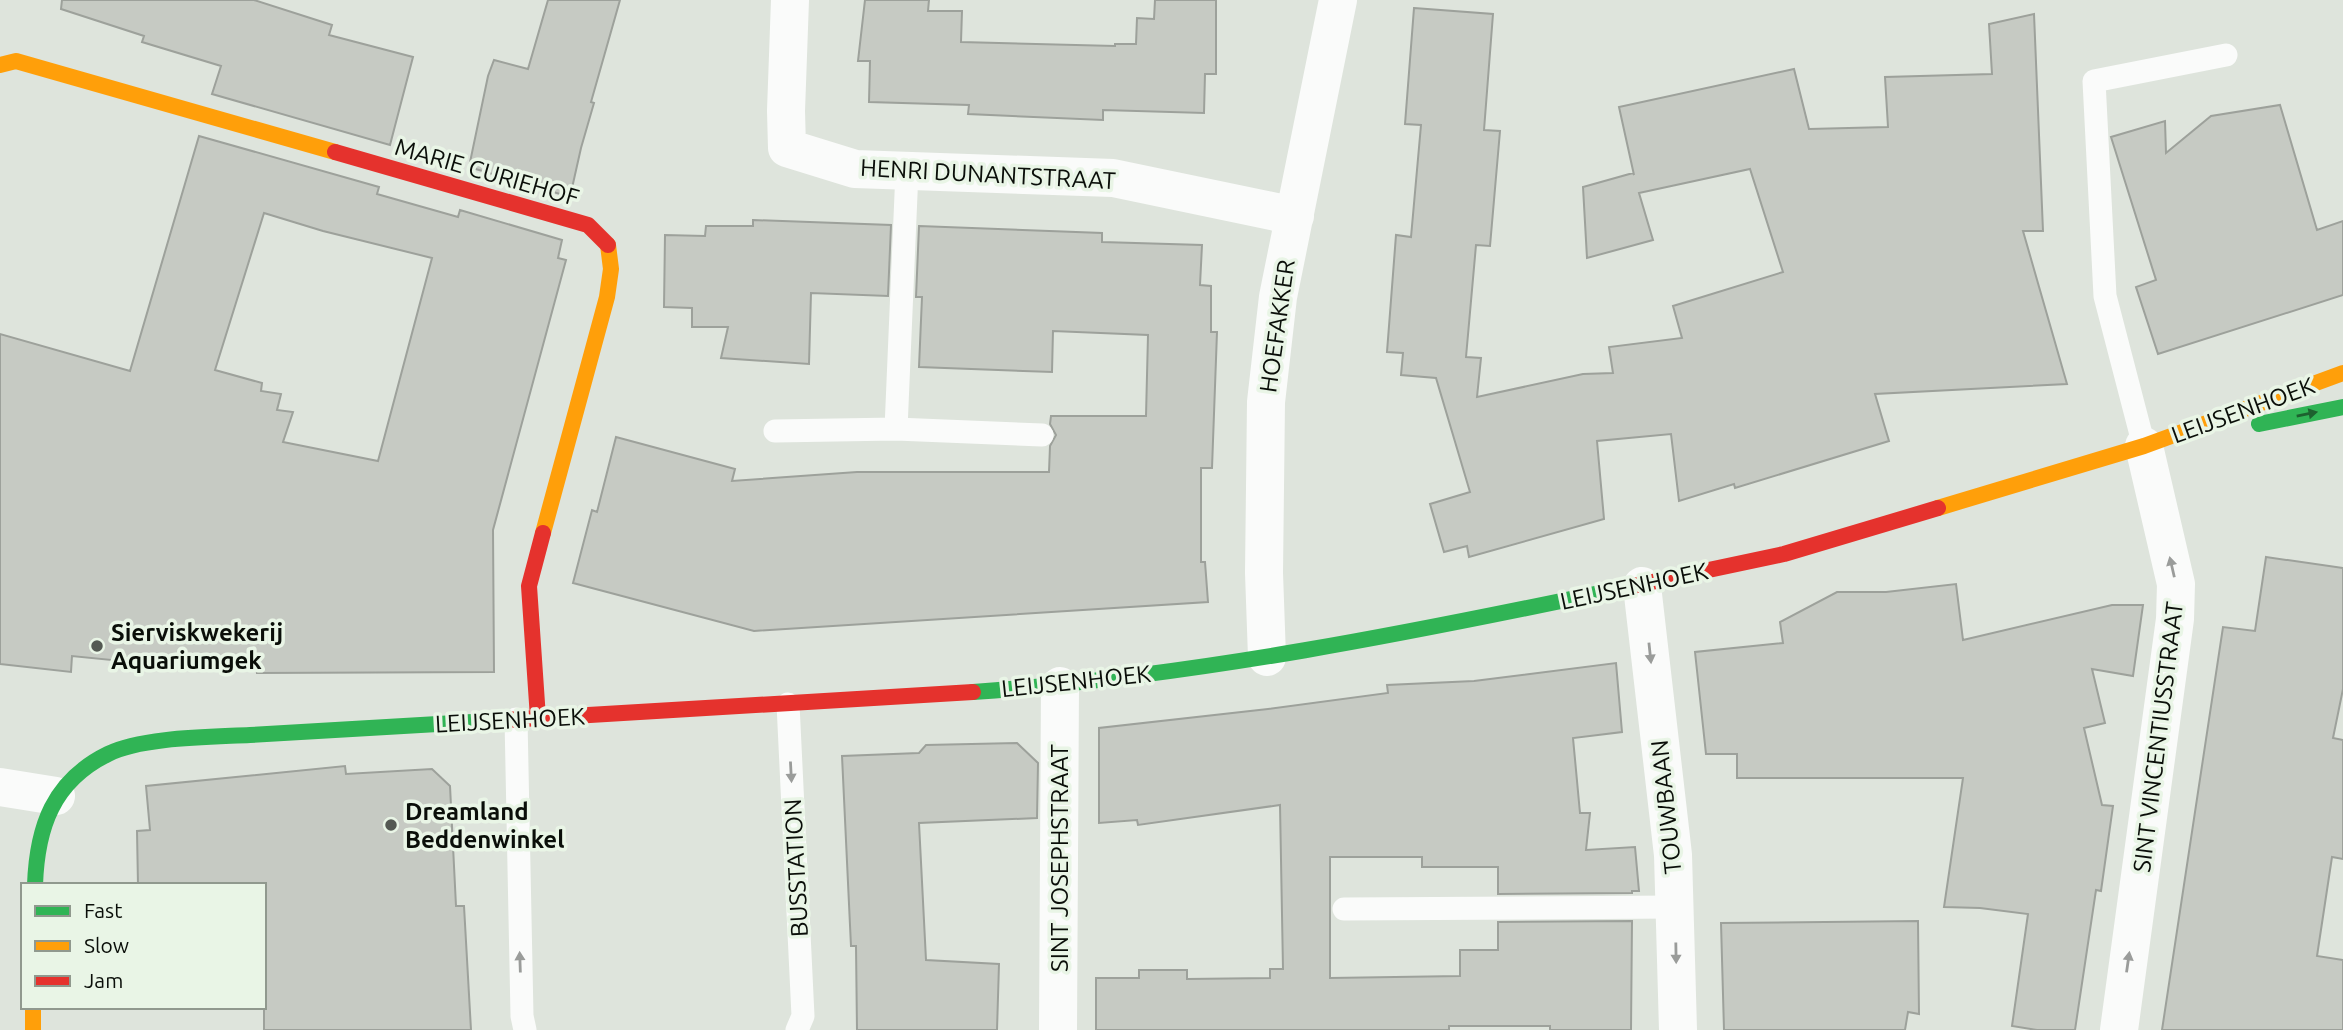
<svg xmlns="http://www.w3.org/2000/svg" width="2343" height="1030" font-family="Ubuntu,sans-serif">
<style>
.building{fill:#c6cac3;stroke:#9da19b;stroke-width:2;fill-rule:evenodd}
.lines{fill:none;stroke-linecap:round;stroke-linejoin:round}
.lane{stroke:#fafbfa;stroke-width:23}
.street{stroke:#fafbfa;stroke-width:38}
.fast{stroke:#30b455;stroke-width:16}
.slow{stroke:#ff9f0a;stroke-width:16}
.jam{stroke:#e5322d;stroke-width:16}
.oneway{fill:#1d612f}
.oneway2{fill:#9a9c9a}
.poi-dot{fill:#545953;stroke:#e9f5e6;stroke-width:2.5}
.labels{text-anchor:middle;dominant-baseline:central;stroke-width:7;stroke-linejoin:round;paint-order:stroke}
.street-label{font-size:24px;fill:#0a0e09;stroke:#e9f5e6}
.poi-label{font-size:24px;font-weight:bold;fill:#0a0e09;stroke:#e9f5e6;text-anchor:start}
</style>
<rect width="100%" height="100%" fill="#dee4dc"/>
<path class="building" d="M62,0H254L332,25L329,35L413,57L390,145L212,94L221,66L142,42L144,36L61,9Z
M548,0H620L591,102L594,103L581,148L570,197L469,167L488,76L494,60L528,69Z
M865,0H929L928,11H962L961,42L1115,46V44H1136L1137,18L1154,19L1155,0H1216V74H1205L1204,113L1103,110V120L968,114L969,105L869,102L870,61H858Z
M1414,8L1493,14L1484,130L1500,131L1490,246L1476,245L1466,357L1481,358L1477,397L1583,374L1613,373L1609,347L1682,338L1673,306L1783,272L1750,169L1639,193L1653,240L1587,258L1583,187L1633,173L1634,175L1619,107L1794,69L1809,129L1888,127L1885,77L1992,74L1989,24L2034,14L2043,231H2023L2067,384L1875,394L1889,441L1735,488L1734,484L1679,501L1671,434L1597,441L1604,519L1469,557L1467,546L1444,552L1430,504L1470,492L1436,378L1401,375L1403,353L1387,352L1396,235L1411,237L1421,125L1405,124Z
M2280,105L2317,230L2343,221V295L2158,354L2136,287L2156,280L2111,137L2165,121L2166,153L2211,116Z
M199,136L379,187L377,194L458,217L460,210L562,240L558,258L566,260L493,530L494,672L257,673L256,658L121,657V661L72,656L71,672L0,664V334L130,371ZM264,213L323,231L432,258L378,461L283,442L293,412L277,410L281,394L261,391L262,383L215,370Z
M753,220L891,225L888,296L811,293L809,364L721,358L728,327H692V308L664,307L665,235L705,236L706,226H753Z
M919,226L1102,233V242L1202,245L1200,285L1211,286V332H1217L1212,468H1201V562H1205L1208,602L754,631L573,583L592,510L597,512L616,437L735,469L732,481L857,472H1049L1050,446L1056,435L1050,424L1051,416H1146L1148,335L1053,331L1052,372L919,367L922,297H916Z
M2266,557L2343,568V689L2333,738L2343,740V859L2332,857L2317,956L2343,960V1030H2162L2223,627L2255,631Z
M1956,584L1963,640L2112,605H2143L2133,676L2092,669L2105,723L2084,728L2102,805L2113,806L2101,891L2096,890L2075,1030H2037L2012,1026L2028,914L1980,908L1944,907L1963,778H1737V754H1706L1695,652L1783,643L1780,622L1837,592H1886Z
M1616,663L1622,732L1573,738L1580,813H1590L1586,850L1635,847L1639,891H1632V893L1498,894V867H1422V857H1330V978L1460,976V950H1498V922L1632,921L1631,1030H1550V1026H1449V1030H1096V978H1139V970H1187V979L1270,978V969H1283L1280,805L1138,825L1137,820L1099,823V728L1268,709L1388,693L1387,685L1474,681Z
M1017,743L1038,763L1037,818L919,823L926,960L999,964L997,1030H857L856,946H851L842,756L919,753L926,745Z
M345,766L346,774L432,769L450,786L456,906H464L471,1030H264V885H138L137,831L150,830L146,786Z
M1918,921L1919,1014L1908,1012L1905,1030H1724L1721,923Z"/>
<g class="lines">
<path class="lane" d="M896,429L907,171
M775,431L896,429L1042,435
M2144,446L2105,296L2094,81L2226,55
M788,704L803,1016L797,1030
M516,719L522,1016L525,1030
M1344,909L1675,907"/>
<path class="street" d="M790,0L786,111L787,148L855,169L1113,178L1295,216
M1642,586L1673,855L1678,1030
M1267,657L1264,573L1266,402L1278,297L1338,0
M0,787L56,796
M1058,1030L1060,686
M2119,1030L2175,619L2176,584L2144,446"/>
<path class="fast" d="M2259,424L2343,407
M973,692C1196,676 1415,632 1633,586
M35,885C37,827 53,781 108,754C141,737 212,737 250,735C330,730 410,726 489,721"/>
<path class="slow" d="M0,65L16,61L335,152
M1938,508L2144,446L2343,373
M543,533L607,297L611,269L608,245
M33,1007V1030"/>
<path class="jam" d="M335,152L588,225L608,245
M1633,586L1784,554L1938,508
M538,718L529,586L543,533
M489,721L973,692"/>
</g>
<defs><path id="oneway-solid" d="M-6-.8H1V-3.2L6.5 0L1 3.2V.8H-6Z" transform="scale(1.75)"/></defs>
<use class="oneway" href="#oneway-solid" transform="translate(2307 414) rotate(-11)"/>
<g class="oneway2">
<use href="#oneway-solid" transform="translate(2172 567) rotate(-103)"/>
<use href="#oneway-solid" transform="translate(1650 653) rotate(84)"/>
<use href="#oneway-solid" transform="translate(791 772) rotate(87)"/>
<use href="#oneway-solid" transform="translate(1676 953) rotate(89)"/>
<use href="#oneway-solid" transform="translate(520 962) rotate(-92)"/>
<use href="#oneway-solid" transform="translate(2128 962) rotate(-82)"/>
</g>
<g class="poi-dot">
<circle cx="97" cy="646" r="7"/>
<circle cx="391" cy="825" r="7"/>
</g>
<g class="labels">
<g class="street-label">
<text transform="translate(487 172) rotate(16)">MARIE CURIEHOF</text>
<text transform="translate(988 174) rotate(3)">HENRI DUNANTSTRAAT</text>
<text transform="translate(1277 326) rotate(-82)">HOEFAKKER</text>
<text transform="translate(2243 410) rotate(-20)">LEIJSENHOEK</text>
<text transform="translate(1634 586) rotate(-12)">LEIJSENHOEK</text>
<text transform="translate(1076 681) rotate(-6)">LEIJSENHOEK</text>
<text transform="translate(510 720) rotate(-3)">LEIJSENHOEK</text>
<text transform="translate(2158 737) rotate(-83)">SINT VINCENTIUSSTRAAT</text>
<text transform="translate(1666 807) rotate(-96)">TOUWBAAN</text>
<text transform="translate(1059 858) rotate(-90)">SINT JOSEPHSTRAAT</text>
<text transform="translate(796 868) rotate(-93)">BUSSTATION</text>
</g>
<g class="poi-label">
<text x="111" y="632">Sierviskwekerij<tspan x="111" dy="28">Aquariumgek</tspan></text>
<text x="405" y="811">Dreamland<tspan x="405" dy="28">Beddenwinkel</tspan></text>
</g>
</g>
<rect x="21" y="883" width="245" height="126" fill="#e9f5e6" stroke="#90998e" stroke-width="2"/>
<rect x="35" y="906" width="35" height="10" fill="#30b455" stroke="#90998e" stroke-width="2"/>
<text x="84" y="918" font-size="21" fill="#0a0e09">Fast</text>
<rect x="35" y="941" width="35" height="10" fill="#ff9f0a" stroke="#90998e" stroke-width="2"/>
<text x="84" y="953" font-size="21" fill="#0a0e09">Slow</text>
<rect x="35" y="976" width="35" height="10" fill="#e5322d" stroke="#90998e" stroke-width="2"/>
<text x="84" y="988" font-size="21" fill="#0a0e09">Jam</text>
</svg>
